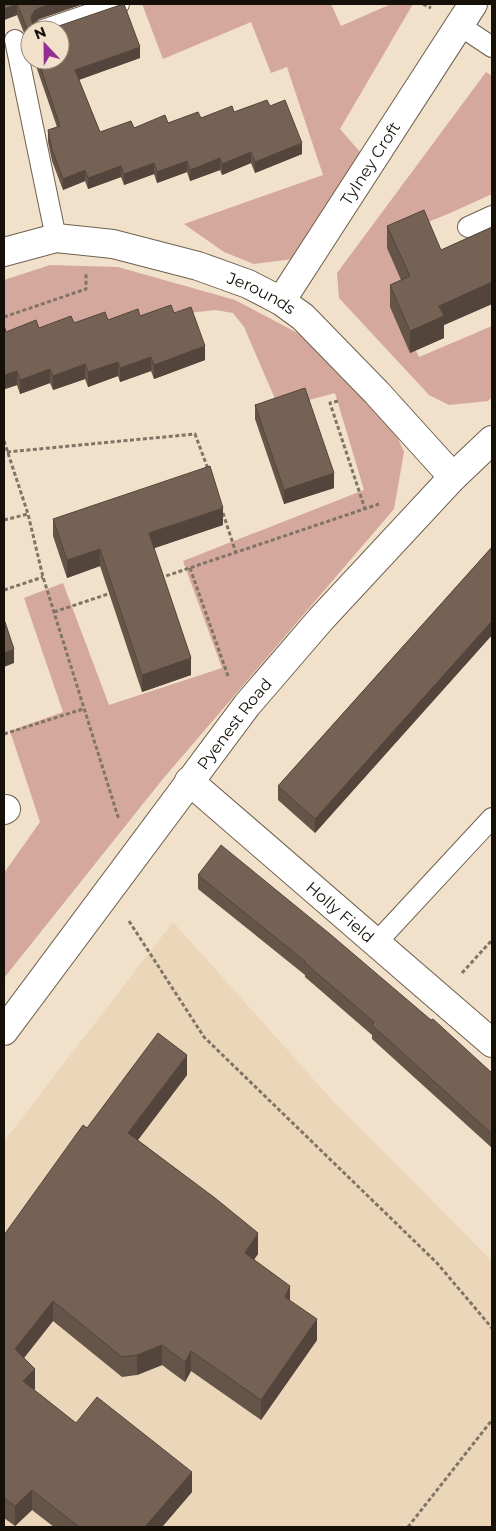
<svg xmlns="http://www.w3.org/2000/svg" width="496" height="1531" font-family="Montserrat,sans-serif">
<style>
.built{fill:#ebd6ba}
.green{fill:#d5a89d}
.lines{fill:none;stroke-linecap:round;stroke-linejoin:round}
.service-casing{stroke:#6f614e;stroke-width:22}
.minor-casing{stroke:#6f614e;stroke-width:30}
.tertiary-casing{stroke:#6f614e;stroke-width:30}
.path{stroke:#7f7466;stroke-width:3;stroke-dasharray:4 2.5;stroke-linecap:butt}
.service{stroke:#fff;stroke-width:20}
.minor{stroke:#fff;stroke-width:28}
.tertiary{stroke:#fff;stroke-width:28}
.wall{fill:#655448}
.shaded-wall{fill:#53453b}
.building{fill:#766254;stroke:#53453b}
.labels{text-anchor:middle;dominant-baseline:central;stroke-width:4;stroke-linejoin:round;paint-order:stroke}
.street-label{font-size:16px;fill:#151008;stroke:#f1e1cb}
</style>
<rect width="100%" height="100%" fill="#f1e1cb"/>
<path class="built" d="M173,922L334,1102L492,1261V1527H4V1141Z"/>
<path class="green" d="M142,4H331L341,26L391,4H413L340,129L361,153L293,259L254,264L224,252L184,224L323,175L287,67L271,73L251,22L163,59Z
M486,72L492,76V194L448,214L390,237L412,286L390,294L419,357L492,326V397L488,401L449,405L429,395L339,298L337,273Z
M50,265L118,267L235,300L309,339L390,420L404,452L394,509L162,780L4,978V873L40,822L10,731L63,712L24,598L63,583L109,705L222,668L183,561L364,490L335,393L279,408L244,327L233,313L215,310L4,334V280Z"/>
<g class="lines">
<defs>
<path id="service" d="M459,25L492,47
M43,30L119,4
M15,40L56,238
M468,227L492,216
M377,942L492,818"/>
<g id="minor">
<path id="s1" d="M4,252L56,238L113,244L198,266L248,284L281,301L303,317L377,393L453,477"/>
<path id="s2" d="M281,301L473,4"/>
<path id="s3" d="M189,781L492,1043"/>
<path d="M4,810L6,809"/>
</g>
<g id="tertiary">
<path id="s4" d="M4,1031L247,705L321,619L453,477L492,440"/>
</g>
</defs>
<use href="#service" class="service-casing"/>
<use href="#minor" class="minor-casing"/>
<use href="#tertiary" class="tertiary-casing"/>
<path class="path" d="M423,4L431,8
M4,317L86,289V274
M338,401L330,403L365,509
M4,441L28,514L43,577L119,820
M7,452L195,434L208,469
M223,513L236,553
M4,520L28,514
M190,568L228,676
M160,578L379,504
M4,590L43,577
M54,612L111,593
M4,734L83,709
M129,921L204,1037L437,1263L492,1328
M462,973L492,940
M408,1527L492,1420"/>
<use href="#service" class="service"/>
<use href="#minor" class="minor"/>
<use href="#tertiary" class="tertiary"/>
</g>
<path class="wall" d="M4,4H83L39,19L34,23L30,30V48L17,15L4,20Z
M140,58L79,80L100,132L201,118L270,106L302,154L255,173L251,163L222,175L220,170L190,181L187,172L157,183L154,174L124,185L121,177L88,189L85,181L63,190L52,161L48,142V130L57,127L34,60Z
M387,226L441,250L492,227V304L444,325V338L410,353L390,307V285L401,280L387,248Z
M174,313L205,360L154,379L151,371L120,382L118,376L88,387L85,379L53,390L50,383L20,394L17,385L5,389L4,385V325L6,332L39,328L74,323Z
M255,405L334,488L284,504L255,419Z
M53,519L223,525L154,548L191,675L142,692L100,566L67,578L53,536Z
M492,547V635L315,833L278,800V786Z
M198,875L492,1073V1148L372,1039V1035L305,977V975L198,889Z
M187,1075L138,1140L215,1199L258,1254L254,1259L290,1301L317,1340L261,1420L191,1371L185,1382L162,1365L137,1375L122,1377L53,1321L24,1358L35,1389L34,1390L76,1423L192,1492L162,1527H54L32,1510L15,1526L4,1518V1235L87,1128Z"/>
<path class="shaded-wall" d="M17,4V15L4,20V9Z
M51,4H83L39,19L34,23L31,28V17L34,11L39,8Z
M140,47V58L75,81V70Z
M302,143V154L255,173V162Z
M251,152V163L222,175V164Z
M220,158V170L190,181V170Z
M187,161V172L157,183V172Z
M154,163V174L124,185V174Z
M121,166V177L88,189V178Z
M85,170V181L63,190V179Z
M492,282V304L444,325V338L410,353V331L439,306Z
M205,346V360L154,379V365Z
M151,357V371L120,382V368Z
M118,362V376L88,387V372Z
M85,364V379L53,390V376Z
M50,369V383L20,394V380Z
M17,371V385L5,389V375Z
M334,473V488L284,504V490Z
M223,508V525L149,550V533Z
M100,549V566L67,578V560Z
M492,621V635L315,833V819Z
M14,649V663L4,667V653Z
M191,658V675L142,692V675Z
M187,1055V1075L128,1153V1133Z
M258,1233V1254L245,1273V1253Z
M290,1286V1306L285,1297Z
M53,1301V1321L15,1369V1349Z
M317,1319V1340L261,1420V1400Z
M162,1345V1365L137,1375V1355Z
M191,1351V1371L185,1382V1362Z
M35,1369V1389L23,1401V1381Z
M192,1472V1492L162,1527H145Z
M32,1490V1510L15,1526V1506Z"/>
<path class="building" d="M4,4H17L4,9Z
M17,4H51L39,8L34,11L31,17L32,22L35,27L40,30H30V36Z
M123,4H124L140,47L75,70L100,132L131,121L134,128L165,115L168,123L198,112L201,118L232,106L234,112L267,100L270,106L285,100L302,143L255,162L251,152L222,164L220,158L190,170L187,161L157,172L154,163L124,174L121,166L88,178L85,170L63,179L52,150L48,130L60,126L38,60H60V30H47Z
M424,210L441,250L492,227V282L439,306L444,316L410,331L390,285L410,276L387,226Z
M171,305L174,313L191,307L205,346L154,365L151,357L120,368L118,362L88,372L85,364L53,376L50,369L20,380L17,371L5,375L4,371V325L6,332L36,320L39,328L71,316L74,323L105,312L108,320L138,309L140,316Z
M305,388L334,473L284,490L255,405Z
M210,466L223,508L149,533L191,658L142,675L100,549L67,560L53,519Z
M492,547V621L315,819L278,786Z
M4,619L14,649L4,653Z
M221,845L330,934L431,1020L433,1019L492,1073V1134L372,1025L374,1022L305,963L306,962L198,875Z
M158,1033L187,1055L128,1133L215,1198L258,1233L245,1253L290,1286L285,1297L317,1319L261,1400L191,1351L185,1362L162,1345L137,1355L122,1357L53,1301L15,1349L35,1369L23,1381L76,1423L97,1397L192,1472L145,1527H79L32,1490L15,1506L4,1498V1235L83,1125L87,1128Z"/>
<g class="labels">
<g class="street-label">
<text stroke="none"><textPath href="#s2" startOffset="164">Tylney Croft</textPath></text>
<text stroke="none"><textPath href="#s1" startOffset="268">Jerounds</textPath></text>
<text stroke="none"><textPath href="#s4" startOffset="384">Pyenest Road</textPath></text>
<text stroke="none"><textPath href="#s3" startOffset="200">Holly Field</textPath></text>
</g>
</g>
<rect width="496" height="1531" fill="none" stroke="#151008" stroke-width="10"/>
<g transform="translate(45 45) rotate(338)"><circle r="24" fill="#f1e1cb" stroke="#998d7d"/>
<path d="M0-4L9 19L0 12L-9 19Z" fill="#962f93"/>
<text y="-8" font-size="14" font-weight="bold" text-anchor="middle" fill="#151008">N</text>
</g>
</svg>
